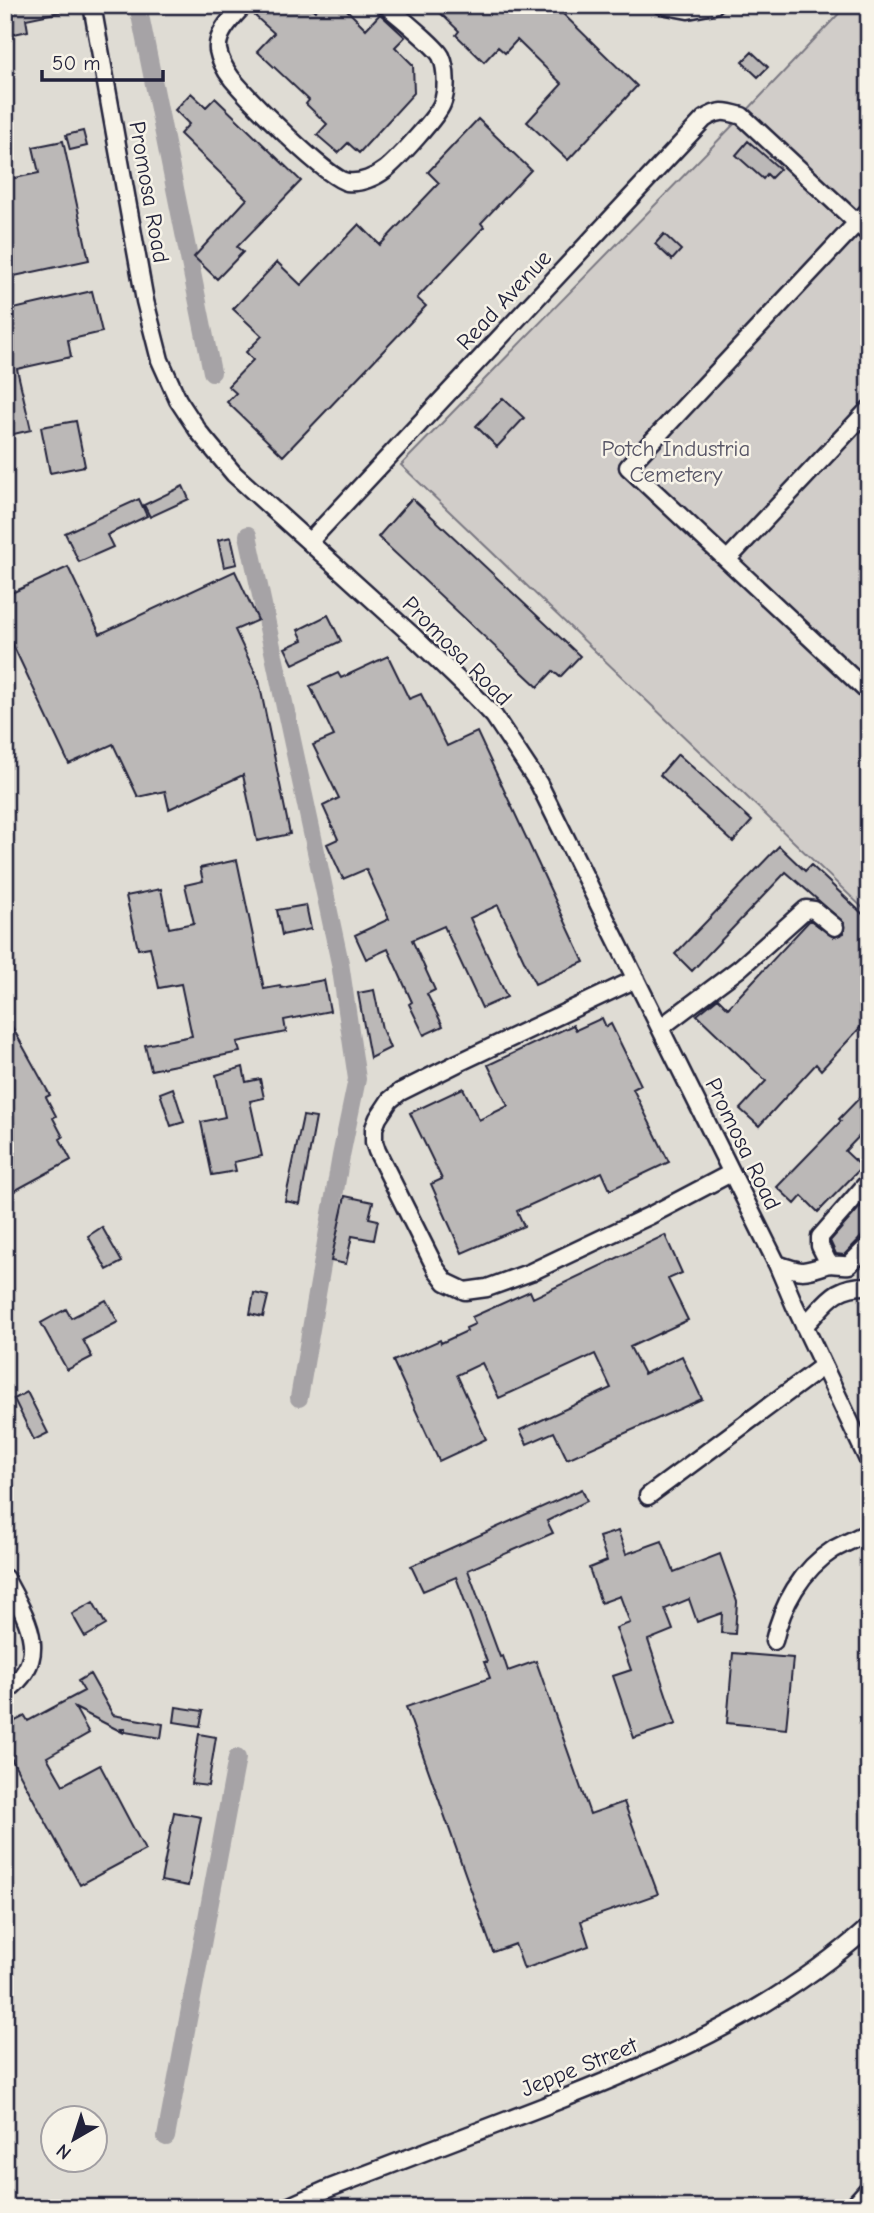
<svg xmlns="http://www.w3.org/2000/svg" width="874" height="2213" font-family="'Comic Neue',sans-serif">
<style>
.built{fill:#dfdcd4;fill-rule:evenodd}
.green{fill:#d1cdc9;stroke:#7a7882;stroke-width:2}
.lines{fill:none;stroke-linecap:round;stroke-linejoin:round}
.canal{stroke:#a6a3a6;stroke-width:18}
.building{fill:#bbb8b7;stroke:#22223b;stroke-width:2}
.minor-casing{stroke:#22223b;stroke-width:21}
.minor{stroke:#f7f3e8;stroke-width:16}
.labels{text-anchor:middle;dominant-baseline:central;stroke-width:5;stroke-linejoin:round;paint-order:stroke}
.street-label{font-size:23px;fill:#22223b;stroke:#f7f3e8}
.park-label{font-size:23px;fill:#575566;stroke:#f7f3e8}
</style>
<rect width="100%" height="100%" fill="#eeebe1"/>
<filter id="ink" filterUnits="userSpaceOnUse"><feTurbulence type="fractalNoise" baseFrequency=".0143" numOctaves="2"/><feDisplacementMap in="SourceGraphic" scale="14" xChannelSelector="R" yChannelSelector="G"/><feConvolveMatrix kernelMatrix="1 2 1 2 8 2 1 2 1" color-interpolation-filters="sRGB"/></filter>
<g filter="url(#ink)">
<path class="built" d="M5,5H869V2208H5ZM52,2118H94V2160H52Z"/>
<path class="green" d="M847,5H869V914L401,465L742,116Z"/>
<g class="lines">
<path class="canal" d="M138,5L212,372
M248,535L340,963L357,1079L341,1156L299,1398
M166,2137L237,1758"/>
</g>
<path class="building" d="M5,5H65V11L26,19L28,31L5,36Z
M265,5H309L315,11L321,5H342L366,29L380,14L405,37L395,47L413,65L414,93L359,153L348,143L338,153L317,135L327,124L306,104L309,100L257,51L274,33L255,16Z
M432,5H554L637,86L568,160L527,122L562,84L517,40L505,53L498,47L484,62L456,35L459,31Z
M752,52L768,67L758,77L742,62Z
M191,93L206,107L215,98L301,181L237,247L243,252L217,279L194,257L247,199L180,134L189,124L175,110Z
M478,119L531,170L481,223L484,227L417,298L426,306L283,456L227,402L236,393L228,386L253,360L246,352L262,336L233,309L277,262L301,285L359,224L380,245L439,183L428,172Z
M83,131L87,146L70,150L66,135Z
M63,141L89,260L5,278V221H10L5,198V180L39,173L33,147Z
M748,141L780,169L771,178L767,174L763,179L736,155Z
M664,234L681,250L672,260L655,244Z
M92,291L102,332L68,340L71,357L17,369L31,430L5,436V311Z
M503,398L524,418L497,447L476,426Z
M76,421L85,466L50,473L41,427Z
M183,486L189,499L150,517L144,505Z
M412,498L580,656L560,677L553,671L538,687L378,537Z
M139,499L147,516L107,535L113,547L79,562L65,533Z
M231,537L237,564L224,567L218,540Z
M68,567L100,634L235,571L258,620L235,630L259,681L290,834L257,841L243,775L169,809L165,791L138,797L113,744L69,764L5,628V596Z
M328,615L341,641L293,664L285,648L303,640L298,630Z
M388,656L409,699L421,694L447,746L477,732L584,962L535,984L498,905L470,918L507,997L482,1008L444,926L412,940L435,990L427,994L443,1026L424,1035L409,1004L412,1002L388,949L366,959L355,935L389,919L366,869L343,879L327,844L338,839L323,806L339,798L313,745L334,736L310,686L338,673L341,678Z
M678,754L752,821L733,842L660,775Z
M779,846L805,871L811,865L869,920V1018L821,1070L816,1064L759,1126L740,1109L766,1081L697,1015L718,998L728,1008L810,920L834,937L844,933V923L786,872L692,971L675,954Z
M237,860L264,989L280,986L281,988L324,980L330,1011L284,1020L286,1032L237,1042L240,1052L151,1070L145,1045L192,1036L181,984L159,988L150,947L138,949L126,896L161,889L169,928L194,923L185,885L203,881L200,868Z
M306,905L311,929L282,935L277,910Z
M374,990L382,1029L390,1048L370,1058L358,993Z
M5,1014L50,1095L46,1097L56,1116L53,1118L63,1137L60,1139L71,1160L5,1196Z
M602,1018L606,1027L611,1024L641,1085L633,1089L669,1162L610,1190L602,1172L517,1211L524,1226L462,1253L431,1184L442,1179L410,1113L463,1088L479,1120L508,1106L488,1065L573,1025L576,1030Z
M243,1067L246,1082L260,1079L264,1098L250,1101L262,1156L234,1162L236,1171L212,1175L201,1122L225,1117L216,1075Z
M173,1088L184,1122L171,1126L160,1093Z
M869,1088V1126L845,1151L862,1167L818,1212L802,1196L795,1204L777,1187L841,1121L839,1119Z
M303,1116L316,1118L300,1204L285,1201Z
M345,1196L373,1202L369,1218L378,1220L374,1240L352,1236L346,1264L331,1261Z
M869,1197V1229L844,1255L836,1254L830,1241Z
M102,1227L122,1262L107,1270L88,1236Z
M665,1235L682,1273L668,1279L688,1320L630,1347L644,1374L682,1356L702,1399L567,1459L554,1432L527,1444L520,1430L611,1388L595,1354L499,1398L482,1363L457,1375L486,1439L439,1461L393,1361L440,1340L441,1343L467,1331L466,1328L475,1324L472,1317L530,1291L533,1298Z
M254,1293L268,1296L263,1317L250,1314Z
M106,1300L118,1322L83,1340L92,1357L67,1370L41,1323L66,1309L71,1318Z
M27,1392L48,1433L34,1440L14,1399Z
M582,1489L587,1501L547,1521L553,1533L468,1570L500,1657L503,1656L508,1671L536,1661L590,1814L624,1802L658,1894L581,1921L589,1946L524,1969L515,1944L493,1952L406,1707L490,1678L484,1662H487L456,1577L423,1591L411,1566Z
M618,1531L626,1554L662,1541L674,1572L720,1554L737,1602L735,1634L721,1633L722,1613L697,1622L689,1599L665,1609L673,1630L648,1640L676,1724L634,1738L613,1676L631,1670L616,1628L630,1623L620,1596L601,1603L589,1568L607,1561L599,1537Z
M93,1602L106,1625L85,1637L72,1614Z
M733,1653L793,1658L786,1729L727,1723Z
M90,1674L113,1715L163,1724L161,1738L125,1732V1729H121L124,1733L75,1708L89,1733L47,1757L63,1785L100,1765L145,1850L80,1885L5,1747V1726L25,1716L28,1721L84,1691L78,1681Z
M176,1707L203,1711L200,1726L174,1722Z
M199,1734L216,1737L208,1786L191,1784Z
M174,1812L201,1817L188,1886L161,1881Z"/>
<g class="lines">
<defs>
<path id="minor" d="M92,5L145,301L160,360L178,400L199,432L234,474L413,636L473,694L494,716L539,784L777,1264L794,1304L869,1462
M244,5C233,17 216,33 218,50C220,61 226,71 232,79C248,98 327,179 347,182C360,184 376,177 386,169C398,159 437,117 442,104C447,92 447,69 441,56C435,45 398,16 386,5
M661,5L688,10L714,5
M869,210L628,467L869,693
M309,542L704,119C719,109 725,111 742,116L869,234
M727,560L869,409
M636,979L458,1063L400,1092L390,1100L378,1118L374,1128V1142L377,1151L436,1269L446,1282L465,1291L487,1288L531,1272L651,1215L731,1173
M660,1028L740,968L806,909L814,910L835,927
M777,1264C802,1273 802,1273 826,1265C832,1263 842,1266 849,1265L869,1245
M829,1264L820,1246V1237L869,1181
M804,1326C827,1303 833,1285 869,1286
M648,1496L823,1366
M5,1578C27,1619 53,1658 5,1692
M774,1641C782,1605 801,1570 834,1549C845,1543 857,1538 869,1532
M285,2208L330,2188C398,2162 466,2136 534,2110C656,2063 770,2015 869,1927
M851,2208L869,2188"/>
</defs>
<use href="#minor" class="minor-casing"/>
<use href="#minor" class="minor"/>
</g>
</g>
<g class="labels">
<g class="street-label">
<text transform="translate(149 192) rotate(80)">Promosa Road</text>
<text transform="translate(504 300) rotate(-47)">Read Avenue</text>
<text transform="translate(457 651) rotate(45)">Promosa Road</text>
<text transform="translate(743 1144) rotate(64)">Promosa Road</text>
<text transform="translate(579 2067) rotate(-22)">Jeppe Street</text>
</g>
<g class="park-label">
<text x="676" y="448">Potch Industria<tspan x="676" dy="26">Cemetery</tspan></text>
</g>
</g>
<rect width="874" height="2213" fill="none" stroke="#f7f3e8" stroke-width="28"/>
<rect x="14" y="14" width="846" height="2185" fill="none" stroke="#22223b" stroke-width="2.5" filter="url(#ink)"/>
<g transform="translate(74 2139) rotate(219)"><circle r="33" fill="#f7f3e8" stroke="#a29fa3" stroke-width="2"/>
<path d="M0-5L12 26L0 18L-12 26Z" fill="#22223b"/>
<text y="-10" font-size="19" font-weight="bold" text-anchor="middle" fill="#22223b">N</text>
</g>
<path d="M42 70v10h121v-10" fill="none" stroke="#22223b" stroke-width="3.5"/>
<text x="52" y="70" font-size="21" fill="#22223b" stroke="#f7f3e8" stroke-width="5" paint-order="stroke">50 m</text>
</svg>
